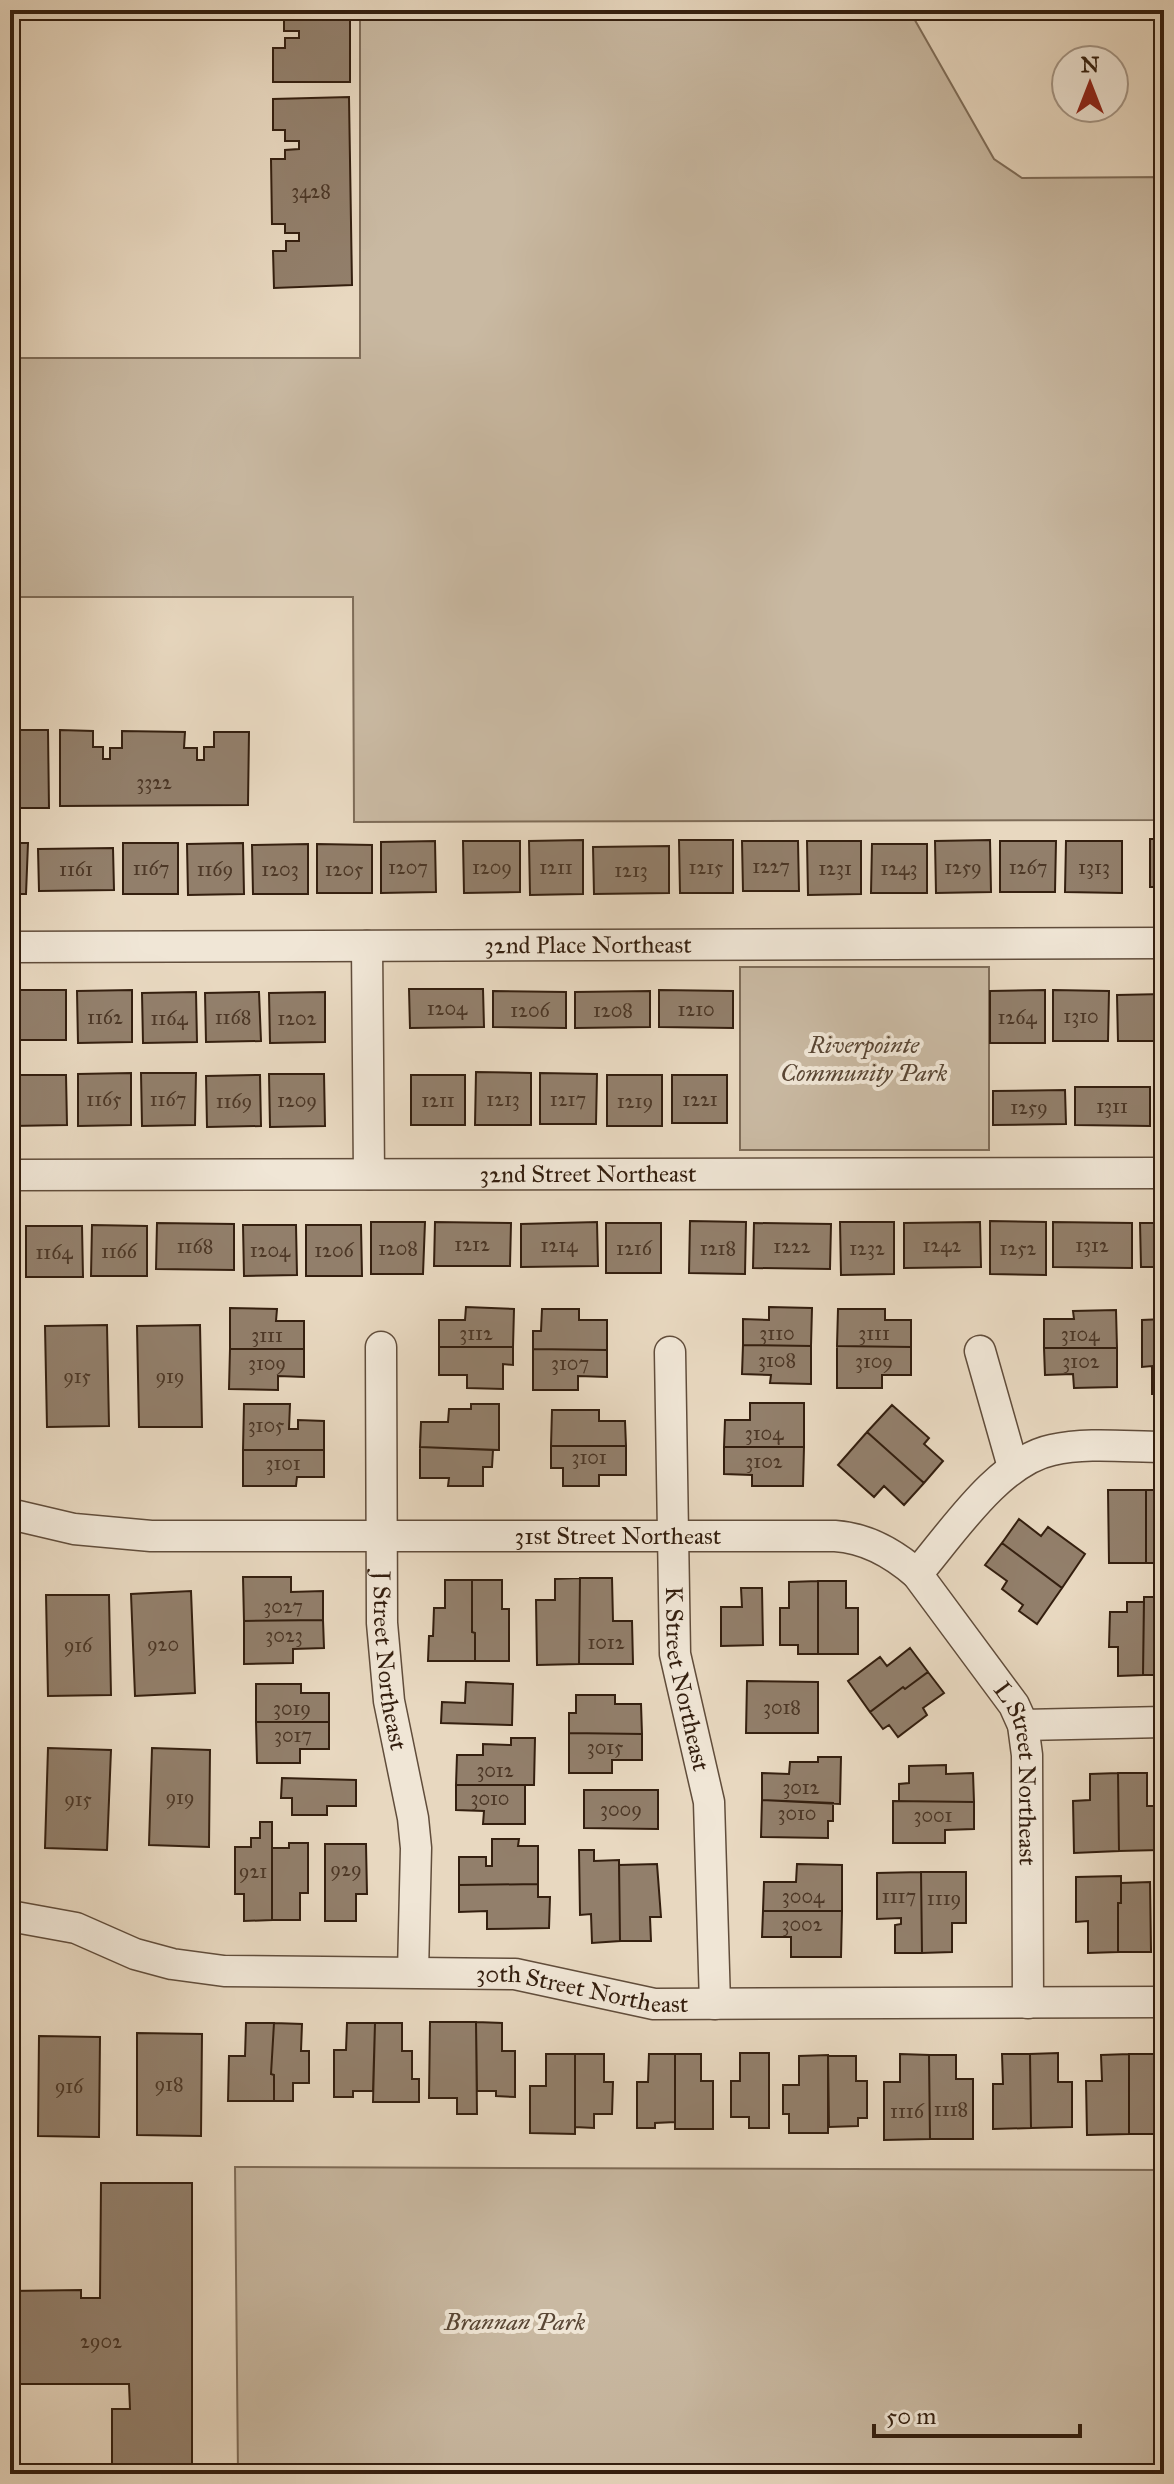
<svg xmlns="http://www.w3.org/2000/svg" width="1174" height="2484" font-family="'IM FELL Great Primer',serif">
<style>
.green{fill:#c9b9a2;stroke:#7e6c58;stroke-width:2}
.building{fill:#927f6b;stroke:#341f0f;stroke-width:2}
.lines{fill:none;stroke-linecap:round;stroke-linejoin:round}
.minor-casing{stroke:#614d3b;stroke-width:33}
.minor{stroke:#f0e6d6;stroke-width:30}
.labels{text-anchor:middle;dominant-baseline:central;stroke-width:8;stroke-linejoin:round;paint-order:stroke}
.number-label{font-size:20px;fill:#4c3726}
.street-label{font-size:24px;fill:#341f0f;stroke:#f0e6d6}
.park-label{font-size:24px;font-style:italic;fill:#594634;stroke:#f0e6d6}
</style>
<rect width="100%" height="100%" fill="#e8d8c0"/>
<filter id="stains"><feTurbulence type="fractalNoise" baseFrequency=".0025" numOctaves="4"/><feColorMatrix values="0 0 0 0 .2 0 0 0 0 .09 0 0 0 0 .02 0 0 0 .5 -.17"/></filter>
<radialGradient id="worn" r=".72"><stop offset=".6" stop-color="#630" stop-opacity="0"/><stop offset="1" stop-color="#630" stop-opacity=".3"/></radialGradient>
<path class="green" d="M360,10H754L761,13L912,15L994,159L1022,178L1164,177V820L354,822L353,597H10V358H360Z
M740,967H989V1150H740Z
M235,2167L1164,2170V2474H238Z"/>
<path class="building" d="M273,10H350V82H273V48H285V38H299V31H284V20H273Z
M349,97L352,285L274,288L273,251H286V241H299V233H285V224H272L271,159H285V150L299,149V141H285V130H273V99Z
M12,730H48L49,808H10Z
M60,730L93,731V747H103V759H110V748H122V731L185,732L184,748H197V760H204V747H214V732H249L248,805L60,806Z
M1150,839H1164V887H1150Z
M583,840V894L530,895L529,841Z
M679,840H733V893H680Z
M990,840L991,892L936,893L935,841Z
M435,841L436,892L381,893V842Z
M463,841H520V892L464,893Z
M742,841H798L799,891H743Z
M807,841H861V894L808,895Z
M1000,841H1056L1055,892H1000Z
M1066,841H1122V893L1065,892Z
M10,843H28L26,894H10Z
M123,843H178V894H123Z
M243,843L244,894L188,895L187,844Z
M308,844V894H253L252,845Z
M317,844L372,845V893H317Z
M872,844H927V893H871Z
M669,846V893L594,894L593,847Z
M113,848L114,890L39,891L38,849Z
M409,989H483L484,1027L410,1028Z
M18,990H66V1040H19Z
M132,990V1042L78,1043L77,991Z
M659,990L733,991V1028L659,1027Z
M1045,990V1043H990V991Z
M1053,990L1109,991L1108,1041H1053Z
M493,991L566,992V1028L493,1027Z
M650,991V1027L575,1028V992Z
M196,992L197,1042L143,1043L142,993Z
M259,992L261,1041L206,1042L205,993Z
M325,992V1042L270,1043L269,993Z
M1164,994V1041H1118L1117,995Z
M476,1072L531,1073V1125H475Z
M131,1073V1125L78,1126V1074Z
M141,1073H196L195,1125L142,1126Z
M540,1073L597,1074L596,1124H540Z
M269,1074H324L325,1126L270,1127Z
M12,1075H66L67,1125L13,1126Z
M260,1075L261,1126L207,1127L206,1076Z
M411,1075H465V1125H411Z
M607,1075H662V1126H607Z
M672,1075H727V1123H672Z
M1075,1087H1150V1126L1075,1125Z
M1065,1090L1066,1124L993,1125V1091Z
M1161,1090H1164V1125H1162Z
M690,1221L746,1222L745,1274L689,1273Z
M990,1221L1046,1222V1275L990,1274Z
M371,1222H425L423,1274H371Z
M435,1222L511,1223L510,1266H434Z
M597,1222L598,1266L521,1267V1224Z
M840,1222H894V1274L841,1275Z
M980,1222L981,1267L904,1268V1223Z
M1053,1222L1132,1223V1268L1053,1267Z
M10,1223H18L19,1274H10Z
M157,1223L234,1224V1270L156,1269Z
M606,1223H661V1273H606Z
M754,1223L831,1224L830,1269L753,1268Z
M1140,1223H1164V1267H1141Z
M92,1225L147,1226V1276H91Z
M243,1225H296L297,1275L244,1276Z
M306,1225H361L362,1276H306Z
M26,1226H82L83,1277H26Z
M466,1307L514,1309L513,1347H439V1320H465Z
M769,1307L812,1308L811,1346L743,1345V1319L769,1320Z
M230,1308L277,1309L276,1321H304V1349H230Z
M542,1309H579V1320H607V1350L533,1349V1331H541Z
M838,1309H885V1320H911V1347L837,1346Z
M1116,1310L1117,1348H1044V1319H1074L1073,1311Z
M1164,1319V1394H1152V1366L1142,1367V1320Z
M107,1325L109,1426L47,1427L45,1326Z
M200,1325L202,1427H139L137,1326Z
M743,1345L811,1346V1384L770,1383L771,1375L742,1374Z
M837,1346L911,1347V1375H882V1388H837Z
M439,1347H513V1365L503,1364V1389L467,1388V1375H439Z
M1044,1348H1117V1387L1074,1388L1073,1374L1045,1375Z
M230,1349H304V1377L278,1376V1390L229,1389Z
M533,1349L607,1350V1377L578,1376V1390H533Z
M750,1403H804V1447H724L725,1420H750Z
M244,1404H290L289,1429H298V1420L324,1421V1450H243Z
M471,1404H499V1450L420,1447L421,1422H448L449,1409H471Z
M892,1405L929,1438L924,1444L943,1461L924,1483L867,1432Z
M552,1410H599V1421H625L626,1446H551Z
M867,1432L924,1483L904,1505L884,1486L874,1497L838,1465Z
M551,1446H626V1475H599V1486H563V1468H551Z
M420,1447L493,1450L492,1467H483V1486H448L449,1478H420Z
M724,1447H804L803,1486H752V1475L724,1474Z
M243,1450H324V1477H297L296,1486H243Z
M1108,1490H1146V1563H1109Z
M1146,1490H1164V1563H1146Z
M1019,1519L1041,1536L1048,1527L1085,1554L1062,1588L1002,1543Z
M1002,1543L1062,1588L1037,1624L1019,1611L1023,1605L1002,1589L1007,1581L985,1565Z
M243,1577H291V1592L323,1591V1620L244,1621Z
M580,1578H612L613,1621H632L633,1664H579Z
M580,1578L579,1664L537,1665L536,1600H555V1579Z
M445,1580H472V1632L475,1633V1661H428L429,1636H433L434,1608H445Z
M472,1580H502V1609H509V1661H475V1633L472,1632Z
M818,1581H846V1608H858V1654H818Z
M818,1581V1654H798V1645H780V1608H789V1582Z
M741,1588H762L763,1645L721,1646V1607H742Z
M191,1591L195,1693L135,1696L131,1594Z
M46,1595H109L111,1695L48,1696Z
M1144,1597H1164V1675H1143Z
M1127,1602H1144L1143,1675L1118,1676V1647H1109L1110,1612H1127Z
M323,1620L324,1648L293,1649V1663L244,1664V1621Z
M910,1648L928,1672L905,1689L903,1687L870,1712L848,1681L880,1657L887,1666Z
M928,1672L944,1693L923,1708L927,1715L898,1737L889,1725L883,1729L870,1712L903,1687L905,1689Z
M747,1681L818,1682V1733H746Z
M466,1682L513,1684L512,1725L441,1723L442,1702L465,1703Z
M256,1684H301V1693H329V1722H256Z
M576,1695H615V1704H641L642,1734L569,1733V1713H576Z
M256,1722H329V1749H300V1763H257Z
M569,1733L642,1734V1760H612V1773H569Z
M511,1738H535L534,1785H456L457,1755H483V1744L511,1745Z
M48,1748L111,1750L107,1850L45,1848Z
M152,1748L210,1750L209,1847L149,1845Z
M818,1757H841L840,1804L762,1800V1773L789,1774L790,1762H818Z
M946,1765V1774L973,1773L974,1802L899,1801V1784L909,1783V1766Z
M1118,1773L1119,1851L1074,1853L1073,1801L1090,1800V1774Z
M1118,1773H1147V1806H1158L1159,1850L1119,1851Z
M282,1778L356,1780V1806H327V1815H292V1798H281Z
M456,1785H525V1824H483L484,1811L456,1810Z
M584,1790H658V1829L584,1828Z
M762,1800L833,1803V1821H828V1838L761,1837Z
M893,1801L974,1802V1829L945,1830V1843H893Z
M260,1822H272V1920L244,1921V1894H235V1847H251V1838H260Z
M492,1839H519L518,1846H538V1884L459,1885V1857H486V1866H492Z
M289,1843H308V1893H300V1920H272V1848H289Z
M325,1844H366L367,1894H356V1921H325Z
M579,1850H594V1861L619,1860L620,1941L592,1943L591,1914L580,1915Z
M657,1864L661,1917H650L651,1941H620L619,1865Z
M797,1864L842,1865V1911H763L764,1882H796Z
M921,1872H966V1923H952V1952L922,1953Z
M921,1872L922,1953H895V1925L901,1924V1918L877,1919V1873Z
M1121,1876V1903H1118V1952L1088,1953V1921L1076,1922V1877Z
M1150,1882L1151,1952H1118V1903H1121V1883Z
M538,1884V1897H550L549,1928L487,1929V1911L459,1912V1885Z
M763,1911H842L841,1957H791V1937H762Z
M430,2022H476L477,2114H457V2098H429Z
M476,2022L502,2023V2051H515V2097L496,2096V2091H477Z
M246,2023H274L271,2074L274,2075V2101H228L229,2056H245Z
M274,2023L302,2024L301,2051H309V2083H293V2101H274V2075L271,2074Z
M347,2023H375L373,2091H353V2097H334V2050H346Z
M375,2023H402V2051H412V2079H419V2102H373Z
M137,2033L202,2034L201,2136L137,2135Z
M39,2036L100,2037L99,2137L38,2136Z
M740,2053H769V2128H749V2117H731V2081H740Z
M1058,2053V2082H1072V2127L1031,2128L1030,2054Z
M546,2054H575V2134L530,2133V2086H546Z
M575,2054H604V2082H613L612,2114H594V2128L575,2127Z
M649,2054H675V2122L655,2123V2128H637V2082H648Z
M675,2054H701V2081H713V2129H675Z
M900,2054L929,2055L930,2139L884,2140V2082H900Z
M1002,2054H1030L1031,2128L993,2129V2084H1003Z
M1129,2054V2134L1087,2135L1086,2081H1102L1101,2055Z
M1129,2054H1161L1164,2134H1129Z
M828,2055V2133H789V2114H783V2085H799V2056Z
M929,2055H956V2079H973V2139H930Z
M828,2056H856V2081H867V2118H858V2126L829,2127Z
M101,2183H192V2474H112V2409H130L129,2384H10V2291L81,2290V2298H100Z"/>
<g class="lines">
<defs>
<g id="minor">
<path d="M367,946L369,1174"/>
<path id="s1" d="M10,947L1164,943"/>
<path id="s2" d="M10,1175L1164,1173"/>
<path id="s3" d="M381,1347L382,1623L389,1701L413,1818L416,1848L413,1972"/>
<path d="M980,1351L1013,1467"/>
<path id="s4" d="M670,1352L675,1654L709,1802L715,2004"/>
<path id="s5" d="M10,1514L74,1529L151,1536H835C867,1538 893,1553 917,1574C952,1533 999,1461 1052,1450C1087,1442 1128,1447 1164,1447"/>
<path id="s6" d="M917,1574L1014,1705L1023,1725L1027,1755L1028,2003"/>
<path d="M1023,1725L1164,1722"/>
<path id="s7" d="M10,1916L76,1928L135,1954L172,1964L224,1971L515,1974L654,2004L1164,2002"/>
</g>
</defs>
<use href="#minor" class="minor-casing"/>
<use href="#minor" class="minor"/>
</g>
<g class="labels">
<g class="number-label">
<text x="311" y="191">3428</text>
<text x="154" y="782">3322</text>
<text x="771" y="866">1227</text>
<text x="408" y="867">1207</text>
<text x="492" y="867">1209</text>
<text x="556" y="867">1211</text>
<text x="706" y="867">1215</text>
<text x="963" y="867">1259</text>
<text x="1028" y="867">1267</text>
<text x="1094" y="867">1313</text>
<text x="151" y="868">1167</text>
<text x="835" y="868">1231</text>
<text x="899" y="868">1243</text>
<text x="76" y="869">1161</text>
<text x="215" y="869">1169</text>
<text x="280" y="869">1203</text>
<text x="344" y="869">1205</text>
<text x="631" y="870">1213</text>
<text x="447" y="1008">1204</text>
<text x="696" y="1009">1210</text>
<text x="530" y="1010">1206</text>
<text x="613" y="1010">1208</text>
<text x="1081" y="1016">1310</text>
<text x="105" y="1017">1162</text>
<text x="233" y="1017">1168</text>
<text x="1017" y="1017">1264</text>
<text x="169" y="1018">1164</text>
<text x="297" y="1018">1202</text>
<text x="104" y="1099">1165</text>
<text x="168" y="1099">1167</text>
<text x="503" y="1099">1213</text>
<text x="568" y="1099">1217</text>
<text x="700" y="1099">1221</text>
<text x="297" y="1100">1209</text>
<text x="438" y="1100">1211</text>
<text x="234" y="1101">1169</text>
<text x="635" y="1101">1219</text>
<text x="1112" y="1106">1311</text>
<text x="1029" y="1107">1259</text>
<text x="472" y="1244">1212</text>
<text x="559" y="1245">1214</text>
<text x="942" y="1245">1242</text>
<text x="1092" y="1245">1312</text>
<text x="195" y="1246">1168</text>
<text x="792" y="1246">1222</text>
<text x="398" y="1248">1208</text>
<text x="634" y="1248">1216</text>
<text x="718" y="1248">1218</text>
<text x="867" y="1248">1232</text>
<text x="1018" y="1248">1252</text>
<text x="270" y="1250">1204</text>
<text x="334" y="1250">1206</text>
<text x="119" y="1251">1166</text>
<text x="54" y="1252">1164</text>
<text x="476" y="1333">3112</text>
<text x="777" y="1333">3110</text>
<text x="874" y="1333">3111</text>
<text x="1080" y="1334">3104</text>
<text x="267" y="1335">3111</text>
<text x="777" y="1360">3108</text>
<text x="874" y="1361">3109</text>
<text x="1081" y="1361">3102</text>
<text x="267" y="1363">3109</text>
<text x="570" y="1363">3107</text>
<text x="77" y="1376">915</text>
<text x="170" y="1376">919</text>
<text x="266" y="1425">3105</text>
<text x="764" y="1433">3104</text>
<text x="589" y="1457">3101</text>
<text x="764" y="1461">3102</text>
<text x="283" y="1463">3101</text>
<text x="283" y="1606">3027</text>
<text x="284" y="1635">3023</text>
<text x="606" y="1642">1012</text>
<text x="163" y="1644">920</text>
<text x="78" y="1645">916</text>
<text x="782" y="1707">3018</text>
<text x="292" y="1708">3019</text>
<text x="293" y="1735">3017</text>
<text x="605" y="1747">3015</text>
<text x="495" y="1770">3012</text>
<text x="801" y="1787">3012</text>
<text x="180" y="1797">919</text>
<text x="490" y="1798">3010</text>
<text x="78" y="1799">915</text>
<text x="621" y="1809">3009</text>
<text x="797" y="1813">3010</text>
<text x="933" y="1815">3001</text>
<text x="346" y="1869">929</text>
<text x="253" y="1871">921</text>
<text x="803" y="1896">3004</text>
<text x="899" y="1896">1117</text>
<text x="944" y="1898">1119</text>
<text x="802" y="1924">3002</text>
<text x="169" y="2084">918</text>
<text x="69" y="2086">916</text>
<text x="951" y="2109">1118</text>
<text x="907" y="2111">1116</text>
<text x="101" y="2341">2902</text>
</g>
<g class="street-label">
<text stroke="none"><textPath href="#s1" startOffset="578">32nd Place Northeast</textPath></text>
<text stroke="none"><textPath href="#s2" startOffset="578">32nd Street Northeast</textPath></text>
<text stroke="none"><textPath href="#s5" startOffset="610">31st Street Northeast</textPath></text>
<text stroke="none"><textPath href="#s3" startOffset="314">J Street Northeast</textPath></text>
<text stroke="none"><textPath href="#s4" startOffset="328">K Street Northeast</textPath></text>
<text stroke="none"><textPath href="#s6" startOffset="232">L Street Northeast</textPath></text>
<text stroke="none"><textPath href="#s7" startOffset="582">30th Street Northeast</textPath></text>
</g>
<g class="park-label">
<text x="864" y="1045">Riverpointe<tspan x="864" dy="28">Community Park</tspan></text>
<text x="515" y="2322">Brannan Park</text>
</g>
</g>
<rect width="1174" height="2484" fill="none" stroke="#e8d8c0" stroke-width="40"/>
<rect x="12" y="12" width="1150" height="2460" fill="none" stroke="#341f0f" stroke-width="4"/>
<rect x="20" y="20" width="1134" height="2444" fill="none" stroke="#341f0f" stroke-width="2"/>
<g transform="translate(1090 84)"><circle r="38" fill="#f0e6d6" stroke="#a59686" stroke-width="2"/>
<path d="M0-6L14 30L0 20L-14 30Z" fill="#8f2418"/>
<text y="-12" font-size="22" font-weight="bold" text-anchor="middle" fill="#341f0f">N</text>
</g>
<path d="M874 2424v12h206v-12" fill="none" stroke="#341f0f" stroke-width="4"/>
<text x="886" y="2424" font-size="24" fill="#341f0f" stroke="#f0e6d6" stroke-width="6" paint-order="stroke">50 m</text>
<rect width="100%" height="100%" filter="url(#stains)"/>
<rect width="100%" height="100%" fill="url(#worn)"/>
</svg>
